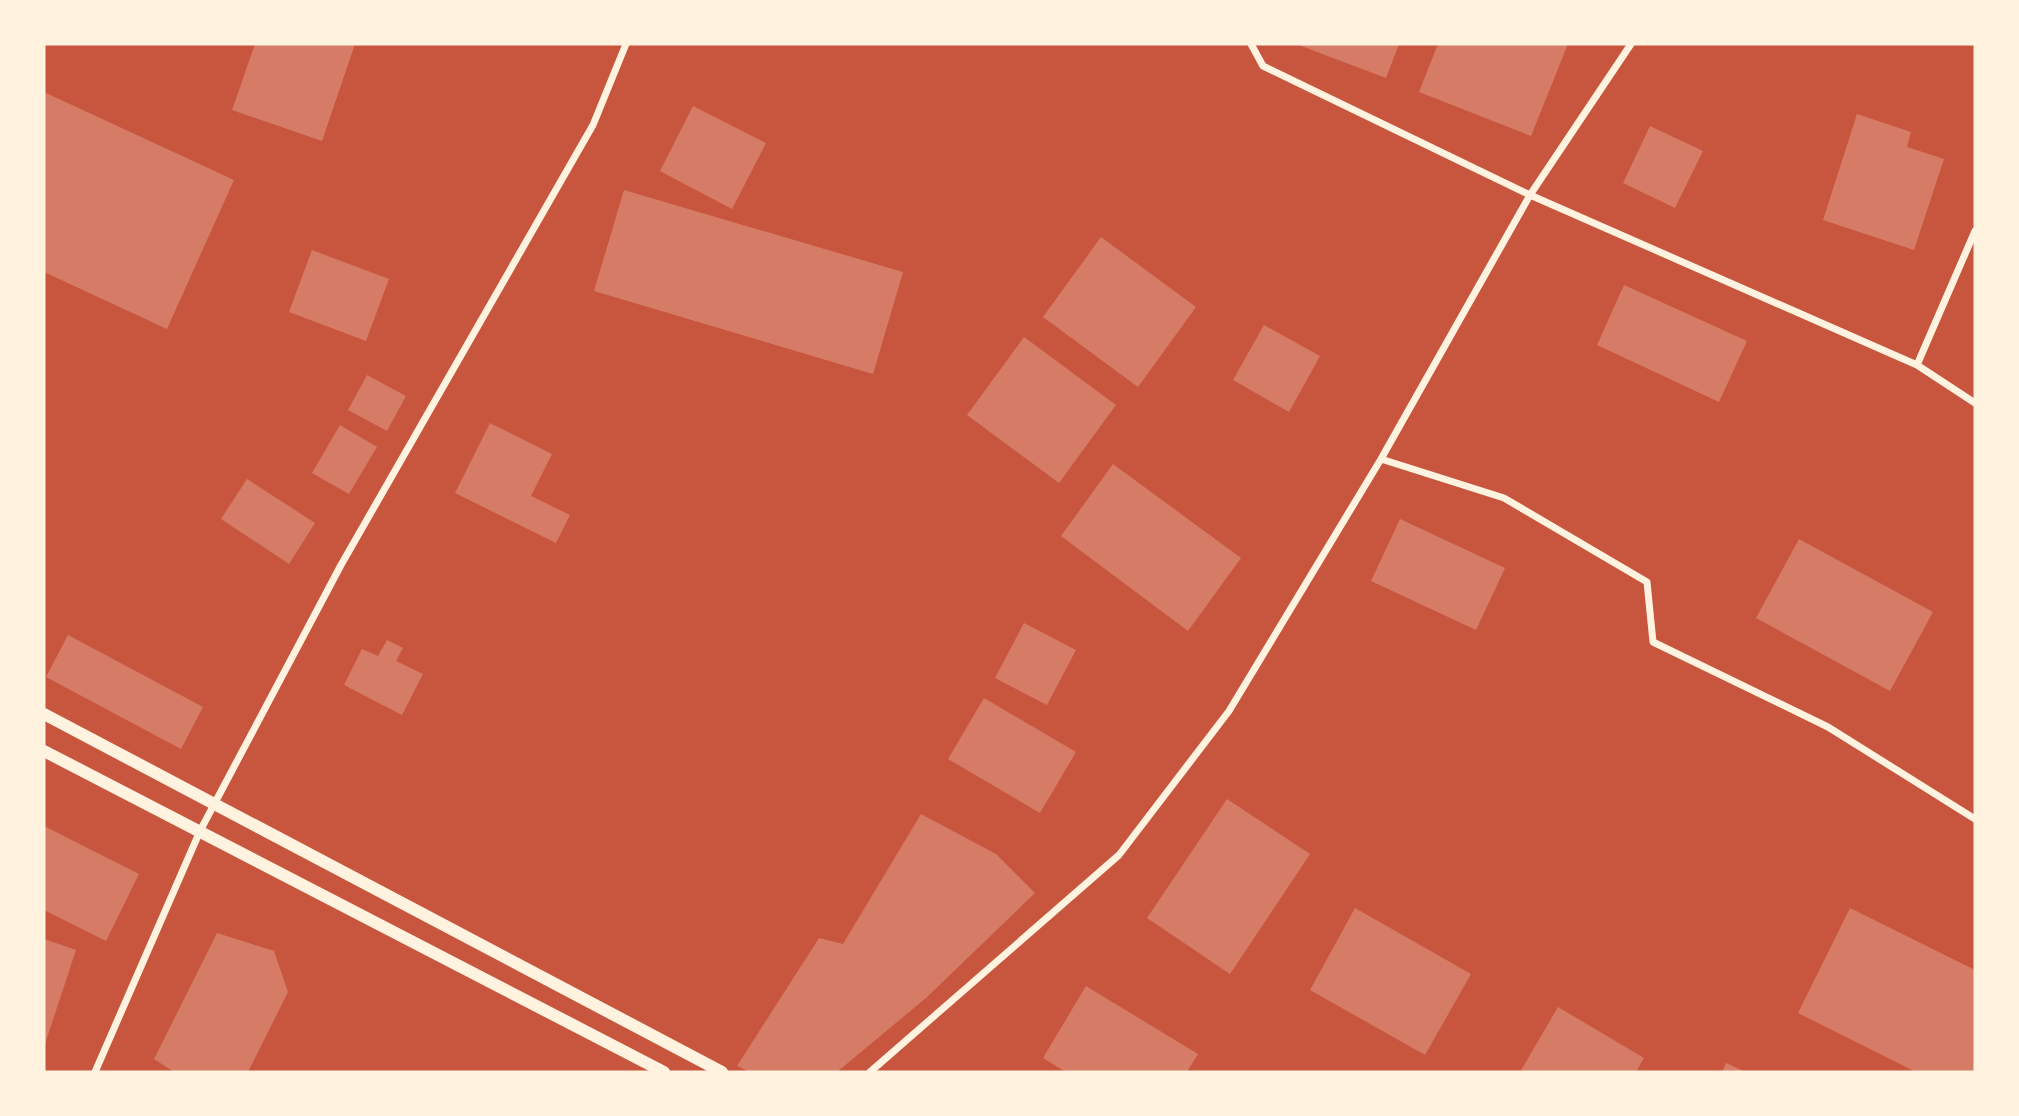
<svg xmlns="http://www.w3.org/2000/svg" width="2019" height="1116" font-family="Lato,sans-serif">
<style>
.building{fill:#d67c66}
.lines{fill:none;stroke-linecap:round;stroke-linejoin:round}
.minor{stroke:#fff3e0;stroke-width:7}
.tertiary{stroke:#fff3e0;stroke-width:12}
</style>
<rect width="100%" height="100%" fill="#c8553d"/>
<path class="building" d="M255,44H355L322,141L232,110Z
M1296,44H1399L1386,78Z
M1438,44H1568L1531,136L1419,92Z
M44,92L234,180L167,329L44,272Z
M693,106L766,143L732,209L660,171Z
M1857,114L1911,132L1907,147L1944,159L1914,250L1823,220Z
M1650,126L1703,151L1675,208L1623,183Z
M624,190L903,272L873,374L594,291Z
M1101,237L1196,307L1138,387L1043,317Z
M312,250L389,279L366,341L289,312Z
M1624,285L1747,341L1719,402L1597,345Z
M1264,325L1320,356L1289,412L1233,380Z
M1024,337L1116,405L1059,483L967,415Z
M367,375L406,396L387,431L348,410Z
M490,423L552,454L531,496L570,515L556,543L455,493Z
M340,425L377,447L349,494L312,473Z
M1113,464L1241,558L1188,631L1061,536Z
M247,479L315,523L289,564L221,519Z
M1400,519L1505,568L1476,630L1371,581Z
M1799,539L1933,612L1890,691L1756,618Z
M1024,623L1076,650L1047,705L995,678Z
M68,635L203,707L181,749L46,677Z
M387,640L403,648L396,661L423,674L402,715L344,685L362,649L378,656Z
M984,698L1076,752L1040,813L948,759Z
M1227,799L1310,854L1230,974L1147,918Z
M921,814L996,854L1035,893L926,998L837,1072H750L737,1066L819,938L843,944Z
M44,826L139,874L106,941L44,910Z
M1355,908L1471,974L1425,1055L1310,990Z
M1850,908L1975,970V1072H1916L1798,1013Z
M217,933L274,951L288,992L248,1072H174L154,1059Z
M44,939L76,950L44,1047Z
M1086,986L1198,1054L1187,1072H1066L1043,1058Z
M1558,1007L1644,1058L1636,1072H1520Z
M1726,1063L1746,1072H1722Z"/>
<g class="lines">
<path class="minor" d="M1251,44L1263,66L1530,195L1917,365L1975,403
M1917,365L1975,231
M1381,459L1504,498L1647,582L1653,642L1828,727L1975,819
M95,1072L200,831L341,565L593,125L626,44
M870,1072L1119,855L1229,711L1381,459L1530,195L1631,44"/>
<path class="tertiary" d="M44,714L722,1072
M44,751L664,1072"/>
</g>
<rect width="2019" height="1116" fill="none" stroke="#fff3e0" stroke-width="91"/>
</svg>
